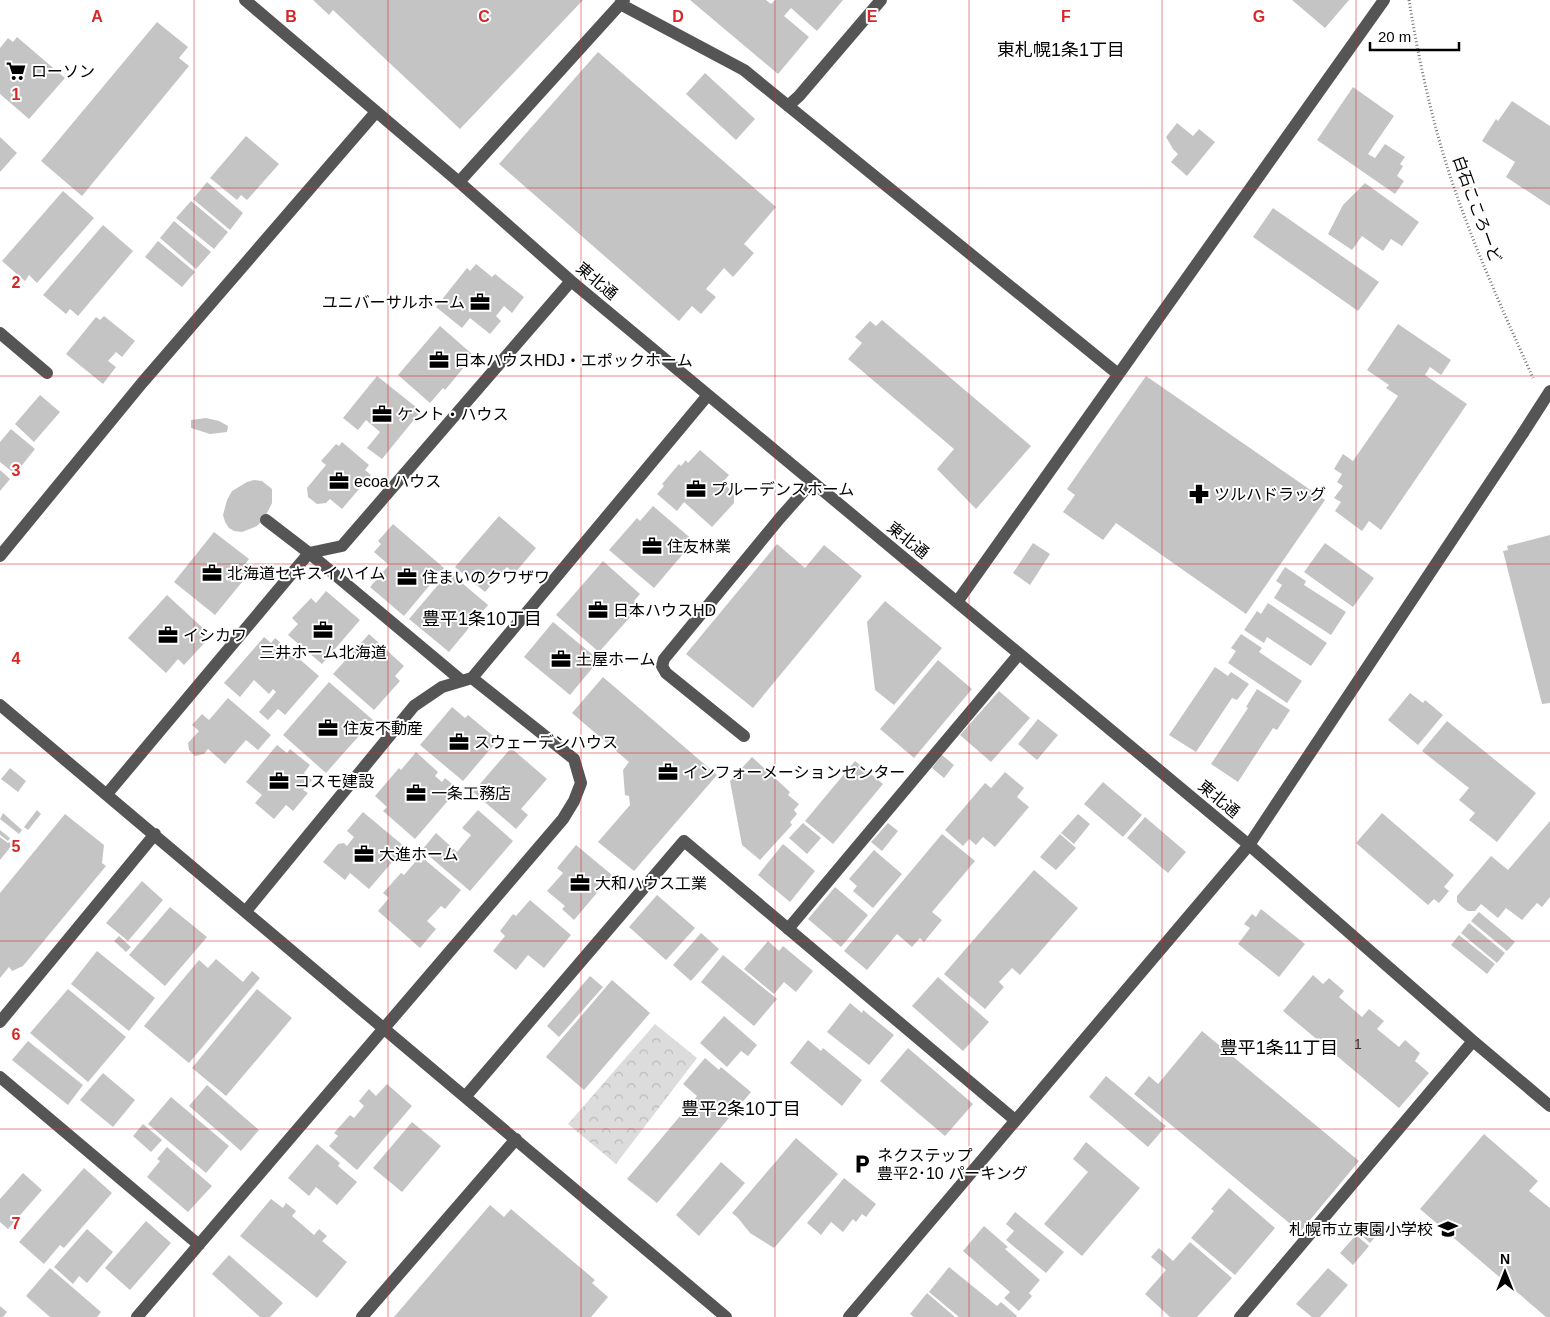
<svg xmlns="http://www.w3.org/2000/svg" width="1550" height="1317" font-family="Arial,'Noto Sans JP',sans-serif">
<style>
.forest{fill:url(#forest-crowns)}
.building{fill:#c4c4c4}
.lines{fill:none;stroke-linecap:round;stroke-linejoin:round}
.path{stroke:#777;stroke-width:3;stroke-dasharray:1 2.5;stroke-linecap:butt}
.minor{stroke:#555;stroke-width:12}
.minor-bridge{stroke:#555;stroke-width:12}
.grid{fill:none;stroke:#d62828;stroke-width:1;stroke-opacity:0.55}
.labels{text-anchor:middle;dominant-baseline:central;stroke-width:4;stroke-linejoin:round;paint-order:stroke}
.number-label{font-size:14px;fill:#313131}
.poi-label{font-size:16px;fill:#000;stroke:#fff;text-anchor:start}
.street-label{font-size:16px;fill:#000;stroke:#fff}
.neighbourhood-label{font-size:18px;fill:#000;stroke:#fff}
.grid-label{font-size:16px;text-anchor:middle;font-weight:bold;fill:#d62828;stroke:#fff;stroke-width:4;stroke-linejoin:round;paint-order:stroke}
</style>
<defs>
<pattern id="forest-crowns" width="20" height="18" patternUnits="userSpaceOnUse" patternTransform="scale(1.25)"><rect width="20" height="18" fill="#dcdcdc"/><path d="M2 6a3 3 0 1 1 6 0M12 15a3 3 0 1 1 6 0" fill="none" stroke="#bbb"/></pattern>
</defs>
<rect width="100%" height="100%" fill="#fff"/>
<path class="forest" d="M655,1024L697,1058L616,1164L568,1124Z"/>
<path class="building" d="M313,0H583L460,129L333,10L329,15Z
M690,0H766L771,4L775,0H843L817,31L791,8L784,16L809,37L778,74Z
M1292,0H1349L1325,28Z
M157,22L188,47L179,58L189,66L82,196L41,161Z
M17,37L65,78L29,119L0,94V48L8,38L13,42Z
M598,52L776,207L744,244L754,253L733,277L724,268L706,289L716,297L701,314L692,306L679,321L499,164Z
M705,73L755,119L736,140L686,94Z
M1353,87L1394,116L1368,154L1375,158L1385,144L1405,157L1400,164L1403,166L1397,176L1404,181L1395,194L1317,140Z
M1512,101L1550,126V206L1506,177L1515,162L1482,141L1496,119L1498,121Z
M1177,123L1193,136L1199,129L1215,142L1187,176L1171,162L1178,154L1173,149L1166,137Z
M246,136L279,164L247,200L241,195L237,200L210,178Z
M0,137L17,153L0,172Z
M207,182L243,213L230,230L193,199Z
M1365,183L1419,222L1402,246L1391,239L1383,251L1362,236L1352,250L1328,234L1343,205Z
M63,191L94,218L37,283L29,275L25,281L2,261Z
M191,201L228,232L214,249L176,218Z
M1273,208L1379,282L1358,311L1253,237Z
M174,221L211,252L196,269L160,238Z
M103,225L133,251L78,316L70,309L66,314L43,295Z
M158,241L195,272L182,287L145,257Z
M476,264L492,277L495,274L524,297L512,313L504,306L496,316L501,321L490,334L470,318L462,328L436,307L467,268L470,271Z
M104,316L135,341L122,357L116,352L108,361L116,367L103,384L66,354L96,317L100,320Z
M882,320L1031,446L976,509L937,469L954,449L848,359L862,343L855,337L870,321L876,326Z
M1398,324L1451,360L1441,375L1430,367L1425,375L1467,404L1381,530L1369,521L1362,531L1335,511L1341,502L1334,498L1343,486L1337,482L1342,474L1334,469L1343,454L1353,461L1398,396L1386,388L1389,385L1367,370Z
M440,326L472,354L463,366H465L445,390L443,388L430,403L398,375Z
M377,376L421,411L382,459L367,448L380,432L366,420L358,430L343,418Z
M1146,376L1325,500L1246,614L1116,523L1103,540L1063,512L1075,495L1067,489Z
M40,395L60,412L34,442L15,424Z
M206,418L219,421L228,426L227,432L210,434L191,428V420Z
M11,429L35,449L15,474L0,462V442Z
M342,442L369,465L365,470L371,475L342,509L330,499L326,503L317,504L308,497L307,488L326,465L321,461L336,444L339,446Z
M700,450L729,475L722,483L734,492V503L712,527L684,502L677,511L657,494L664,486L662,484L679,464L681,466L686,460L688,463Z
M0,470L10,479L0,491Z
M254,480L262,481L272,489V503L264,519L257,526L242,532L234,531L229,528L225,522L223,515L227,500L232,491L247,482Z
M653,506L694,541L654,588L609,550L637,518L640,521Z
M499,516L536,548L514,574L507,567L485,592L455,567Z
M393,524L444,568L404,616L370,587L389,565L374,552L381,544L378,541Z
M214,532L249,559L240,571L247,576L215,615L174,582Z
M1550,535V703L1542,704L1503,551L1508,550L1507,546Z
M1033,543L1050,554L1030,585L1013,573Z
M1325,543L1374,578L1353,607L1304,572Z
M777,544L805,568L824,545L862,576L753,708L686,654Z
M603,561L640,594L634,601L640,606L599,652L556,615Z
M1285,567L1306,581L1304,585L1346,612L1331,635L1274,598L1282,585L1276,581Z
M449,572L488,605L449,652L409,619Z
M326,591L360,620L322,664L288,635L298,624L292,618L311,598L316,603Z
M167,595L205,630L203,632L209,638L184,665L178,659L166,673L128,638Z
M885,601L942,648L894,705L875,690L867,622Z
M1268,603L1327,643L1311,666L1267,637L1264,643L1244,630L1257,611L1261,614Z
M553,622L599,660L570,695L524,657Z
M369,634L404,666L395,676L400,681L374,710L333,674Z
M1241,634L1262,648L1259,652L1302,681L1287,703L1228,663L1236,651L1231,648Z
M264,637L271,643L275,638L319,676L285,715L278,709L268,720L259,712L276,692L273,689L269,694L254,680L240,697L224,683Z
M938,660L972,689L914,758L880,729Z
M1215,667L1228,676L1231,672L1249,684L1237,700L1232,698L1196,752L1169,735Z
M603,677L717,775L634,871L598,842L630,805L629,796L625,795L623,770L629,762L572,713Z
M329,682L373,720L326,773L283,735Z
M1257,689L1290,710L1277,730L1273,728L1238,782L1211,764L1248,708L1246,707Z
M999,691L1030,718L991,762L960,735Z
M1410,693L1423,703L1425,700L1443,715L1418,745L1388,720Z
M228,698L271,735L258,750L246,740L225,764L208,749L204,754L195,756L189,750L188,743L199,731L192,725L202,714L209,720Z
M452,707L465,718L468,715L498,740L463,781L420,745Z
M1038,719L1058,735L1037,760L1018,744Z
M1447,721L1536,793L1497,842L1469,820L1475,813L1459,800L1469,788L1422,751Z
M277,745L287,753L290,749L310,765L304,773L312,780L303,790L308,793L293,811L286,805L274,819L255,803L262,795L246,782Z
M511,748L547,779L521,809L528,815L516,829L473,792Z
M416,752L438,772L435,776L442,782L445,778L458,789L415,839L383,811L387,807L375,796L399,768L401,770Z
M942,755L954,765L944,778L932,768Z
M752,757L790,792L788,795L799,804L794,810L797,814L790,822L792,825L760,860L742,845L730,781Z
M855,761L883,784L833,844L805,821Z
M10,768L26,781L18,792L1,779Z
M1005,772L1024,788L1017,797L1029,807L995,847L983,837L976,845L969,839L963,846L945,830L985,783L991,788Z
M1103,782L1142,815L1123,837L1084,804Z
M37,810L41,814L28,830L24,827Z
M478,810L513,841L470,891L422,850L436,833L457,852L471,835L462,828Z
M363,812L405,847L369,889L350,873L345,880L323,862L338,844L344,843L347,846L354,837L347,831Z
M3,813L22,830L19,834L0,819Z
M1382,813L1454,875L1444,887L1449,891L1439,903L1434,899L1428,905L1356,843Z
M65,814L104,845L102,863L106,866L23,966L12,971L9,967L0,978V893Z
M1078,814L1090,824L1074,844L1061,833Z
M1145,817L1186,852L1168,873L1127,838Z
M1550,821V897L1542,907L1537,903L1522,920L1506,908L1498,918L1481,904L1475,911H1468L1462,907L1457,902V896L1491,856L1508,870Z
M803,823L821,838L807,854L789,838Z
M888,823L898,831L882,851L871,842Z
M0,830L10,838L8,841L0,835Z
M942,834L975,861L932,912L942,920L924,942L920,938L912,947L897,934L867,970L844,951Z
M1060,834L1076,848L1056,870L1040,857Z
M0,837L8,843L9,842L12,845L0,860Z
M783,844L815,871L790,902L758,875Z
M576,845L612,875L574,920L562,909L565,906L547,891L563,873L557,868Z
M874,850L902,874L873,908L853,891L857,886L849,879Z
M424,859L461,890L445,909L441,906L427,921L436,929L420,948L378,911L389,898L383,893L401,873L404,875L417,860L421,863Z
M1034,870L1078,908L1020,975L1012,968L999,982L1004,987L985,1009L944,974Z
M142,881L163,900L128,941L106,923Z
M835,887L868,915L841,947L808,919Z
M657,895L695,928L666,960L629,927Z
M530,900L571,935L544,968L528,955L516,970L493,951L505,936L500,931L513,914L516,916Z
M170,907L207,937L165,986L129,955Z
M1261,909L1305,944L1279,977L1238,944L1250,928L1244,924L1252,914L1256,917Z
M1479,912L1515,942L1507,951L1471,921Z
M1469,923L1505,953L1497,963L1461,933Z
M701,933L719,949L691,981L673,965Z
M1459,935L1495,964L1487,974L1451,945Z
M119,936L131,947L126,952L114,941Z
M768,941L779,951L783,946L813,971L796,992L784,982L774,994L744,969Z
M97,951L155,998L129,1031L71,984Z
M723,955L777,999L754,1026L701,982Z
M216,959L243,982L252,971L260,978L189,1063L144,1026L199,960L208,968Z
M1313,975L1323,984L1329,978L1344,991L1339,997L1362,1017L1369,1009L1384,1021L1377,1029L1399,1047L1405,1040L1420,1053L1415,1061L1429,1073L1399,1108L1283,1011Z
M590,976L603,987L559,1037L547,1026Z
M938,977L989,1022L963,1051L912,1006Z
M612,980L650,1013L584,1090L546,1057Z
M68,989L126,1037L88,1082L30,1033Z
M257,989L292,1018L226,1096L192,1068Z
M850,1003L862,1013L863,1010L894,1035L869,1065L827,1032Z
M724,1016L757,1045L748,1056L741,1051L727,1067L700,1043Z
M1202,1031L1359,1161L1300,1232L1134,1094L1149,1076L1158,1084Z
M808,1040L821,1051L823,1048L862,1080L842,1106L790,1063Z
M28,1041L83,1085L68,1105L12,1060Z
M908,1048L973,1104L945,1136L880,1081Z
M705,1058L719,1070L721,1067L751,1092L657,1203L627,1179L697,1096L683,1084Z
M103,1073L135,1100L113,1127L80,1100Z
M1106,1076L1166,1126L1148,1147L1089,1097Z
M387,1084L412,1106L357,1170L329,1146L338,1136L334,1133L350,1115L354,1118L364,1106L359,1101L369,1089L376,1096Z
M207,1085L259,1130L241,1151L189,1106Z
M171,1097L229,1146L206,1173L148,1124Z
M412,1122L441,1146L402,1192L373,1168Z
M143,1124L162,1140L151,1152L133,1136Z
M1484,1134L1538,1181L1529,1191L1550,1208V1317H1546L1420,1209Z
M796,1138L838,1174L774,1248L750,1233L738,1218L732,1213Z
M1086,1142L1140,1188L1082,1256L1044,1224L1088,1172L1073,1159Z
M317,1144L340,1163L338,1166L357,1182L337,1205L316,1187L309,1196L288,1178Z
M167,1147L212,1186L188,1212L147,1177L160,1161L157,1159Z
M721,1162L745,1183L699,1236L676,1215Z
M84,1168L112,1193L64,1248L60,1245L44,1264L19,1242Z
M23,1173L42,1190L8,1229L0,1222V1199Z
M844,1178L876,1204L866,1217L862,1214L856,1222L853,1219L843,1232L831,1222L821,1235L807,1223Z
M1229,1188L1275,1228L1235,1275L1191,1238L1214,1211L1211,1209Z
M271,1199L283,1208L286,1203L296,1211L292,1216L314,1235L319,1229L327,1236L322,1241L347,1262L317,1298L240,1236Z
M490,1205L504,1217L511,1209L595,1280L592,1283L608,1297L591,1317H394Z
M1015,1212L1064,1252L1046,1273L1006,1240L1014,1231L1006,1224Z
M146,1221L171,1243L130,1290L105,1268Z
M1373,1221L1382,1229L1370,1243L1361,1235Z
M984,1226L1008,1247L1005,1249L1040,1280L1029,1293L1032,1296L1019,1311L1004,1298L1010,1292L963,1251Z
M87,1229L113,1252L87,1283L79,1276L73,1284L54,1267Z
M1356,1235L1369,1246L1353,1265L1340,1253Z
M1190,1242L1232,1278L1197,1317H1170L1145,1294L1166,1270L1151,1257L1159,1248L1173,1261Z
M229,1255L283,1303L270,1317H260L212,1274Z
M949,1267L997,1306L1001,1302L1017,1316L1016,1317H959L929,1292Z
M50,1268L101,1312L97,1317H50L26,1296Z
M1328,1268L1348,1285L1320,1317H1312L1296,1304Z
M927,1293L955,1317H914L910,1314Z
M0,1306L7,1312L3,1317H0Z"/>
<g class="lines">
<path class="path" d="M1409,0C1419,63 1435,135 1457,196C1479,258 1506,318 1533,378"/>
<path class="minor" d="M245,0L459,182L571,281L1249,845L1473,1041L1550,1106
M620,4L744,70L1118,374
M788,106L799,96L881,0
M459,182L624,0
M0,333L47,373
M266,520L309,553L462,681
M0,556L142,383L376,112
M957,602L1384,0
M0,705L726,1317
M744,736L666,673L662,666L664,659L780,518L812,482
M107,794L309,553L342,546L571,281
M246,911L414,706L442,687L472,678L708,395
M788,929L1019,654
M0,1022L155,834
M0,1077L199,1245
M465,1097L684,841L1015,1120
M137,1317L563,819L574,801L581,783L574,759L472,678
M362,1317L516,1139
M849,1317L1249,845L1523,433
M1240,1317L1473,1041"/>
<path class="minor-bridge" d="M1523,433L1550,391"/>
</g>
<path class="grid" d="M194,0V1317M388,0V1317M581,0V1317M775,0V1317M969,0V1317M1162,0V1317M1356,0V1317M0,188H1550M0,376H1550M0,564H1550M0,753H1550M0,941H1550M0,1129H1550"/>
<defs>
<symbol id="supermarket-bare" viewBox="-9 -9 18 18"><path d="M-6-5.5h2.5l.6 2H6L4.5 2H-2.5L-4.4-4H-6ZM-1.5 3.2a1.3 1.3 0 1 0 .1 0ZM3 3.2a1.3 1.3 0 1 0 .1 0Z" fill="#000" stroke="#fff" stroke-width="2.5" paint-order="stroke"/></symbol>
<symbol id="office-bare" viewBox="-9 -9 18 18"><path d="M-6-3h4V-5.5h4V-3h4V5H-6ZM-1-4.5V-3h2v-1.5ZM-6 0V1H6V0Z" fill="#000" stroke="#fff" stroke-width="2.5" paint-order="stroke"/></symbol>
<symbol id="pharmacy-bare" viewBox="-9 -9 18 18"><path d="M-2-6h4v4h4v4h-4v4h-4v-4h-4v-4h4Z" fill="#000" stroke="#fff" stroke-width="2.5" paint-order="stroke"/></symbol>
<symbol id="parking-bare" viewBox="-9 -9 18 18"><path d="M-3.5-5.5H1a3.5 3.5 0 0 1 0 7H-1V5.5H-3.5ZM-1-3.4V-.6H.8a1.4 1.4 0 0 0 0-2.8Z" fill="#000" stroke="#fff" stroke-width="2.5" paint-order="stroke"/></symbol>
<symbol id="school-bare" viewBox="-9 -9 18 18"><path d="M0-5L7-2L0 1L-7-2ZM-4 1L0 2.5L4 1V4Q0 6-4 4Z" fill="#000" stroke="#fff" stroke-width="2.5" paint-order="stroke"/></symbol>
</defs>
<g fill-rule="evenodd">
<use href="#supermarket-bare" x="2" y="57" width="28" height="28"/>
<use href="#office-bare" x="466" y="288" width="28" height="28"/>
<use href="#office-bare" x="425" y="346" width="28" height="28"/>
<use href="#office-bare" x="368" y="400" width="28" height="28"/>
<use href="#office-bare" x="325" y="467" width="28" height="28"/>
<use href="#office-bare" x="682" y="475" width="28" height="28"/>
<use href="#pharmacy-bare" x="1185" y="480" width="28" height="28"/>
<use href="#office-bare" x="638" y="532" width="28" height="28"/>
<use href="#office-bare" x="198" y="559" width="28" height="28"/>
<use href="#office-bare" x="393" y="563" width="28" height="28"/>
<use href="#office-bare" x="584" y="596" width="28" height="28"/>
<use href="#office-bare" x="309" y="616" width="28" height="28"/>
<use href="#office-bare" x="154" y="621" width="28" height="28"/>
<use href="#office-bare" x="547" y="645" width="28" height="28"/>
<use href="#office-bare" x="314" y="714" width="28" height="28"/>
<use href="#office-bare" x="445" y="728" width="28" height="28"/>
<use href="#office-bare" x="654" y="758" width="28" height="28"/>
<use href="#office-bare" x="265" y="767" width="28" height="28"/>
<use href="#office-bare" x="402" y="779" width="28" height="28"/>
<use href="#office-bare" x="350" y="840" width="28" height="28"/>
<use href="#office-bare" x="566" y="869" width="28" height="28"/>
<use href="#parking-bare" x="848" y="1150" width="28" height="28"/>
<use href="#school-bare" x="1434" y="1215" width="28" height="28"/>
</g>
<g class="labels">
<g class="number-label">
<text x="1358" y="1044">1</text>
</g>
<g class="poi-label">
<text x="31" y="71">ローソン</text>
<text x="465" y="302" text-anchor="end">ユニバーサルホーム</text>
<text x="454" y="360">日本ハウスHDJ・エポックホーム</text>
<text x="397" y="414">ケント・ハウス</text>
<text x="354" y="481">ecoa ハウス</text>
<text x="711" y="489">プルーデンスホーム</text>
<text x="1214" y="494">ツルハドラッグ</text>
<text x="667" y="546">住友林業</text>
<text x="227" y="573">北海道セキスイハイム</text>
<text x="422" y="577">住まいのクワザワ</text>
<text x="613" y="610">日本ハウスHD</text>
<text x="183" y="635">イシカワ</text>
<text x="323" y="652" text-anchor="middle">三井ホーム北海道</text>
<text x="576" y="659">土屋ホーム</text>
<text x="343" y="728">住友不動産</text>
<text x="474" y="742">スウェーデンハウス</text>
<text x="683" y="772">インフォーメーションセンター</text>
<text x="294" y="781">コスモ建設</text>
<text x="431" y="793">一条工務店</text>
<text x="379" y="854">大進ホーム</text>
<text x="595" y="883">大和ハウス工業</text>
<text x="877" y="1155">ネクステップ<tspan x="877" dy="18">豊平2･10 パーキング</tspan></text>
<text x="1433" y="1229" text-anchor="end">札幌市立東園小学校</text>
</g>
<g class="street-label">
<text transform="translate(1477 209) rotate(70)">白石こころーど</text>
<text transform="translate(597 281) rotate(40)">東北通</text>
<text transform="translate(908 540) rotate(39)">東北通</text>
<text transform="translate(1219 799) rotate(40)">東北通</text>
</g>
<g class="neighbourhood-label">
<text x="1061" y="50">東札幌1条1丁目</text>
<text x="482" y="619">豊平1条10丁目</text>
<text x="1279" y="1048">豊平1条11丁目</text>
<text x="741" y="1109">豊平2条10丁目</text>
</g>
</g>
<g class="grid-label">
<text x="97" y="22">A</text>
<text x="291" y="22">B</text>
<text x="484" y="22">C</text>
<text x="678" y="22">D</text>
<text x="872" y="22">E</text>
<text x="1066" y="22">F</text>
<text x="1259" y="22">G</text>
<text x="16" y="100">1</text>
<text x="16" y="288">2</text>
<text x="16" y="476">3</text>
<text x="16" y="664">4</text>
<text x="16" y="852">5</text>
<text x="16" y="1040">6</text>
<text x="16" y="1229">7</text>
</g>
<g transform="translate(1505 1272)" stroke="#ffffff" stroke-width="4" paint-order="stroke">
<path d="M0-4L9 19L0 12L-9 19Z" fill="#000000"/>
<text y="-8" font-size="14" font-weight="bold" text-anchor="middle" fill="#000000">N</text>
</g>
<path d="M1370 42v8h89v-8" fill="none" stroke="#000000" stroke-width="2.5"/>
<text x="1378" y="42" font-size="15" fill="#000000" stroke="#ffffff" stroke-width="4" paint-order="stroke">20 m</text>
</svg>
